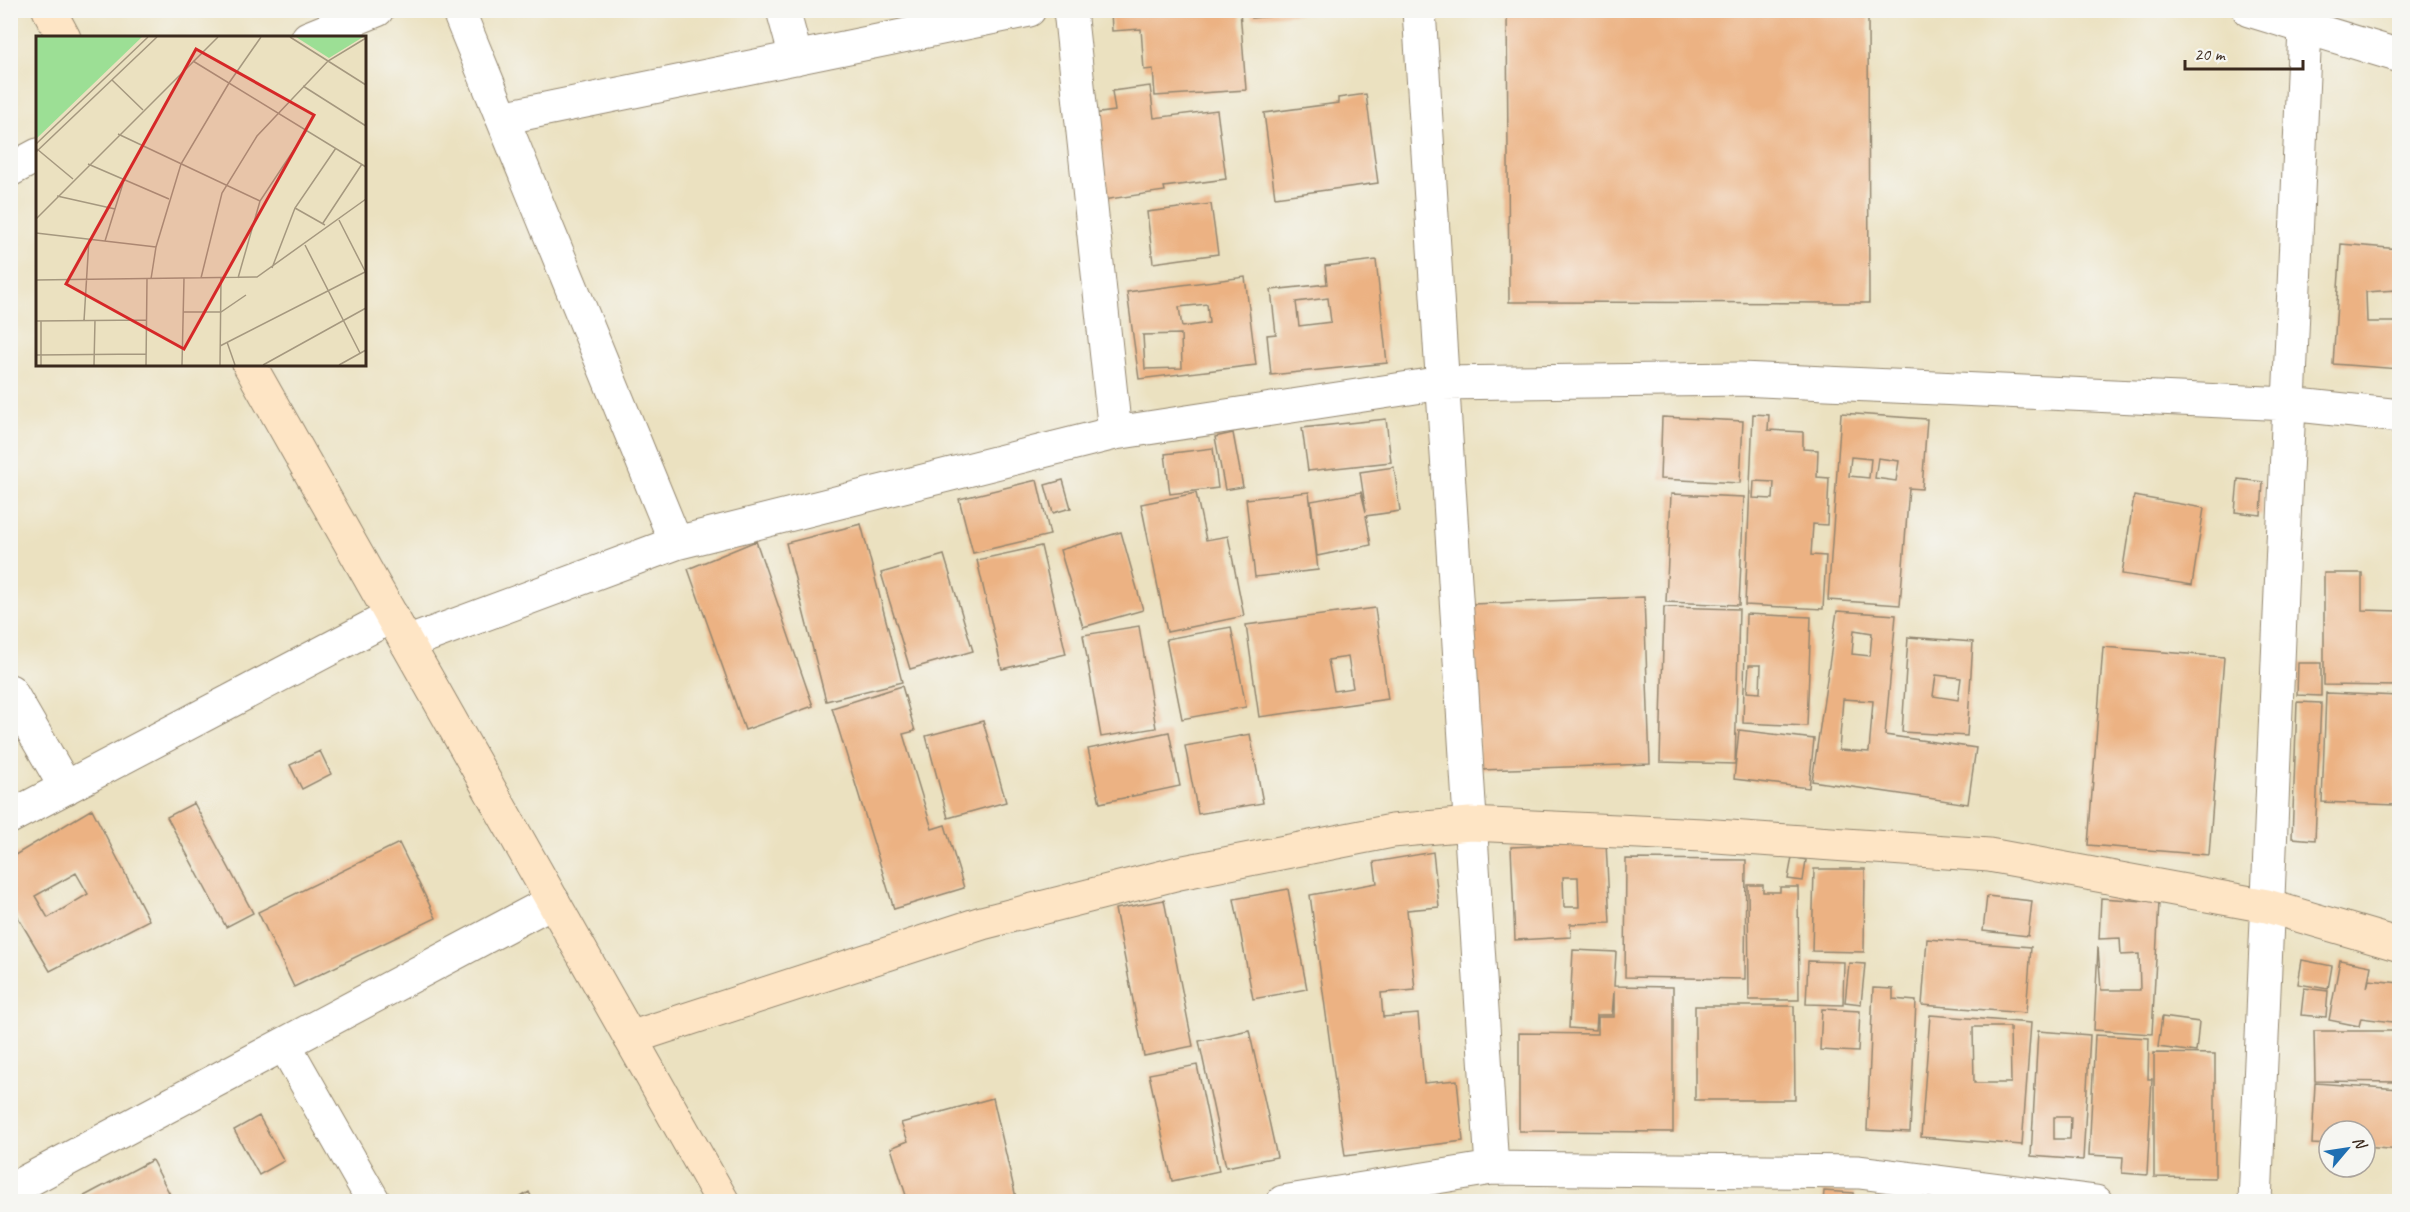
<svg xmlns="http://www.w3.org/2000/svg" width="2410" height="1212" font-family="Caveat,sans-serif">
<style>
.building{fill:#ecb283;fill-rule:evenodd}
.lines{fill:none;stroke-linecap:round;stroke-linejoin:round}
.street-casing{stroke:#93866f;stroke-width:35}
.secondary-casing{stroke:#93866f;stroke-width:35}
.street{stroke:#fff;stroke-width:33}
.secondary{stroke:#fee5c5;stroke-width:33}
.inset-road{fill:none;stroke:#a5987f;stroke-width:1.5}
.view{fill:#d62828;fill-opacity:0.15;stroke:#d62828;stroke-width:3}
.inset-edge{fill:none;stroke:#3b2a1e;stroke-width:3}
</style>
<rect width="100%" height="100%" fill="#f6f6f2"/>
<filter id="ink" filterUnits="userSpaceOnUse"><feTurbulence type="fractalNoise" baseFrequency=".0167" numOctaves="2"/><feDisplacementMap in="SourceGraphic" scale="12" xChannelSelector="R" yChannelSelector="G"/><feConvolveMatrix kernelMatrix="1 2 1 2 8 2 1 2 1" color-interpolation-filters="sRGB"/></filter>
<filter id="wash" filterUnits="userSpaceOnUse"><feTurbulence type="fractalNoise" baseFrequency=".008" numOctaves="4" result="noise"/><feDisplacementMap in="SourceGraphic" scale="24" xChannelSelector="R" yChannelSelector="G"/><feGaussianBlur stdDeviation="1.35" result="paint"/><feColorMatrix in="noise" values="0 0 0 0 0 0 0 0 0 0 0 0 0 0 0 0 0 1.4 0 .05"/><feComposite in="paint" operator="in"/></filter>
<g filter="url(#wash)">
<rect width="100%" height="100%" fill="#ebe1c0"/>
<g id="blocks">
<path class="building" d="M1111,10H1240L1246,90L1155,96L1153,69L1144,70L1141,29L1112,31Z
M1251,10H1314V12L1252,18Z
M1507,10H1868L1869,303L1509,302Z
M1150,86L1154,118L1217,110L1226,179L1164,187L1165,191L1096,201L1085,115L1115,111L1112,91Z
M1366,94L1378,183L1275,197L1264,113L1338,103V98Z
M1211,204L1218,254L1153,263L1147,212Z
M2341,244L2400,249V369L2333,364ZM2396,290L2397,322H2367L2366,292Z
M1376,260L1387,363L1271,375L1267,335L1276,334L1271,290L1327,284L1325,266ZM1328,298L1331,322L1299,326L1296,302Z
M1245,277L1256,365L1139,379L1127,292ZM1207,304L1209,323L1182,327L1179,307ZM1181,334L1182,368L1145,369L1143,335Z
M1841,413L1927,419L1922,489L1909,488L1900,605L1828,600ZM1851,457L1871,459L1869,478L1849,476ZM1878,458L1899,461L1896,481L1875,478Z
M1753,414L1769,415L1768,430L1803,432V449L1818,450L1817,477L1829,478L1827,525L1813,524L1811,555L1826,556L1823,609L1745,605ZM1754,481L1774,482L1773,499L1753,498Z
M1662,417L1743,421L1740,483L1660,479Z
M1386,419L1391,462L1308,471L1302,428Z
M1233,433L1243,487L1225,490L1215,437Z
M1213,448L1218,488L1170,494L1165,454Z
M1394,467L1400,511L1366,516L1371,545L1317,556L1311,501L1361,492L1366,512L1360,472Z
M2238,479L2263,482L2261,515L2235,512Z
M1037,480L1050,535L973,553L959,499Z
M1063,480L1071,508L1053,513L1045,485Z
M1309,492L1318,570L1255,577L1246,499Z
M1196,493L1206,540L1228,536L1244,616L1167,632L1141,504Z
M1671,494L1744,497L1739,605L1666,602Z
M2134,496L2204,508L2192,585L2122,574Z
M861,524L902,682L826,701L786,543Z
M1121,532L1143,610L1083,627L1060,550Z
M756,541L813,706L745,730L688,569Z
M1041,546L1066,654L1002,669L977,560Z
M944,555L973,651L910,669L881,573Z
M2324,573H2362V610L2400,611V686L2324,685Z
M1644,597L1650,764L1480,770L1473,604Z
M1664,607L1739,609L1735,764L1660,762Z
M1375,608L1388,699L1259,717L1246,625ZM1348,657L1353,688L1334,691L1328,660Z
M1837,611L1896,615L1885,735L1976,748L1968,804L1812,781ZM1854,630L1872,633L1870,656L1852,654ZM1843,699L1873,701L1869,752L1839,750Z
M1746,614L1811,617L1807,726L1743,723ZM1749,665H1761L1760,693L1747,692Z
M1139,626L1156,728L1101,737L1083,635Z
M1231,627L1246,707L1182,719L1166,639Z
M1908,637L1973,642L1967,736L1902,732ZM1936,675L1961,678L1958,700L1933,696Z
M2103,647L2224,657L2209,855L2088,845Z
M2298,663H2321V696L2297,695Z
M902,686L915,731L903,734L932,829L945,825L964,888L894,909L832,708Z
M2326,693L2399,696L2395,805L2322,802Z
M2297,702L2321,703L2315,840L2292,838Z
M983,721L1006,802L948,818L926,736Z
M1739,730L1814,739L1809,788L1734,779Z
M1169,732L1180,786L1100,803L1088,749Z
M1250,734L1263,803L1198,814L1185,746Z
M320,751L331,774L302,789L290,765Z
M194,803L253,913L226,927L167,817Z
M92,809L149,920L50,971L10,904V858ZM76,873L88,894L48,918L35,896Z
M399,843L436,918L294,987L258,912Z
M1606,843L1610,923L1570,924L1571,937L1515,940L1511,847ZM1563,877H1578L1579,907H1564Z
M1433,852L1439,907L1407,910L1415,990L1381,993L1383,1017L1418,1014L1424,1083L1457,1080L1463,1141L1345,1156L1310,895L1377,883L1374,862Z
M1792,857L1806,860L1803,881L1788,879Z
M1626,859L1746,860L1745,979L1625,977Z
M1814,869H1865L1864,952L1812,951Z
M1748,885H1763V892H1780V887H1798L1799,1000H1749Z
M1288,889L1307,989L1253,999L1234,899Z
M1987,896L2032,901L2028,936L1983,931Z
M2101,898L2159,902L2152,1034L2094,1030L2098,947L2101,990H2140L2139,954L2121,955L2120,938L2099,939Z
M1164,900L1193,1046L1144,1056L1115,909Z
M1927,939L2031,947L2026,1013L1922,1005Z
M1573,950L1616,952L1614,986L1673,987V1132L1519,1131V1033L1598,1034V1017H1614V991L1612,1015H1597L1596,1030L1569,1028Z
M2302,960L2332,966L2328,989L2298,984Z
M2340,960L2371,966L2367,988L2369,980L2400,983V1023L2361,1018L2359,1026L2329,1020Z
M1808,961L1844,962L1843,1005L1806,1004Z
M1849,963L1865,964L1861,1004L1845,1002Z
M1873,988L1893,989V999L1916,1001L1910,1132L1867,1130Z
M2304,988L2328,991L2326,1017L2301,1015Z
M1695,1006H1794L1795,1100H1695Z
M1822,1009L1860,1011L1858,1052L1820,1050Z
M1930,1015L2031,1023L2022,1145L1921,1137ZM1973,1027H2010L2011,1083H1974Z
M2162,1017L2199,1022L2196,1052L2158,1047Z
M1249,1030L1277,1157L1226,1167L1199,1041Z
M2038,1031L2090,1035L2083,1160L2031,1156ZM2054,1117H2071L2070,1139H2054Z
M2314,1031H2400V1082L2315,1081Z
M2095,1035L2149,1038L2148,1079H2152L2147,1175L2122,1173L2123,1157L2089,1155Z
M2154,1053L2215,1054V1178L2154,1177Z
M1197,1065L1219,1171L1172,1181L1149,1074Z
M2315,1083L2400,1089V1150L2365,1147V1131H2329V1145L2312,1144Z
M993,1098L1017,1202H908L891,1148L908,1141L901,1123Z
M259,1116L284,1161L259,1175L234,1130Z
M152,1160L174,1202H73Z
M1824,1191L1854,1193V1202H1823Z
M529,1192L534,1202H512Z"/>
</g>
</g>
<g filter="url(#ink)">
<use href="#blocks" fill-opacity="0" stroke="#93866f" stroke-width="1.5"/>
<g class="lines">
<defs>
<path id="street" d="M458,10L676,543
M783,10L796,58
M1070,10L1115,433
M1419,10L1492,1168
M2249,10L2400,56
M308,38L377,10
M502,118L1029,10
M10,170L38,155
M407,643L676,543L1115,433L1442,383L1740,379L2289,404L2400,416
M10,691L66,788
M10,817L392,616
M284,1044L374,1202
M10,1190L553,901
M1283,1202L1492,1168L1859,1172L2096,1202
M2255,1202L2305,28"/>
<path id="secondary" d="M49,10L64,38
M249,364L723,1202
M630,1038L982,923L1179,873L1392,831L1470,824L1702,835L1989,855L2267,906L2400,945"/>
</defs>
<use href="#street" class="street-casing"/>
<use href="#secondary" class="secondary-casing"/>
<use href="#street" class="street"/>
<use href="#secondary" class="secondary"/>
</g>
</g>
<g transform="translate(36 36)">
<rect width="330" height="330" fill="#ebe1c0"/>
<path d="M0,1H106L0,103ZM260,1H327L293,22Z" fill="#9cdf95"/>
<path class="inset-road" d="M254,1L330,49M157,25L330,131M76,44L107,74M267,50L330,90M82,98L224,165M0,108L112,1M1,113L37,143M0,116L121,1M52,128L133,163M21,160L79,173M259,172L289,189M0,183L182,1M303,184L330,237M287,187L326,128M0,197L120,211M69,205L88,144M269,209L324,317M236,232L259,172L300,112M165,242L186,157L221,100L292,25L330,2M202,242L224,165L271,94M115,243L120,211L145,128L193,47L225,1M0,244L221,241L330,163M147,276H185L210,259M0,285L111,284M5,285V329M48,285L53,203M191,306L199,329M184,310L329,236M0,319L110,318M58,329L59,284M110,329L111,243M146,329L148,242M184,329L185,242M227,329L330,272M303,329L330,314"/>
<path class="view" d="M160,13L278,79L148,313L30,248Z"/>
<rect width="330" height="330" class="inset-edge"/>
</g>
<rect width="2410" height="1212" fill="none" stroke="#f6f6f2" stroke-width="36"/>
<g transform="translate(2347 1149) rotate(61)"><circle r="28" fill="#f6f6f2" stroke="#aba49d" stroke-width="1.5"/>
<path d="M0-4.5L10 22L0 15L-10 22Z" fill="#1f6fb2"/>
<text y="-9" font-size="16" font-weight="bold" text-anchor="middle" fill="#3b2a1e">N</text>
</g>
<path d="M2185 60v9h118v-9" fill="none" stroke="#3b2a1e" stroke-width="3"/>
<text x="2194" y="60" font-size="18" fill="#3b2a1e" stroke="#f6f6f2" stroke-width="4.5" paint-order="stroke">20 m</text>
</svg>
